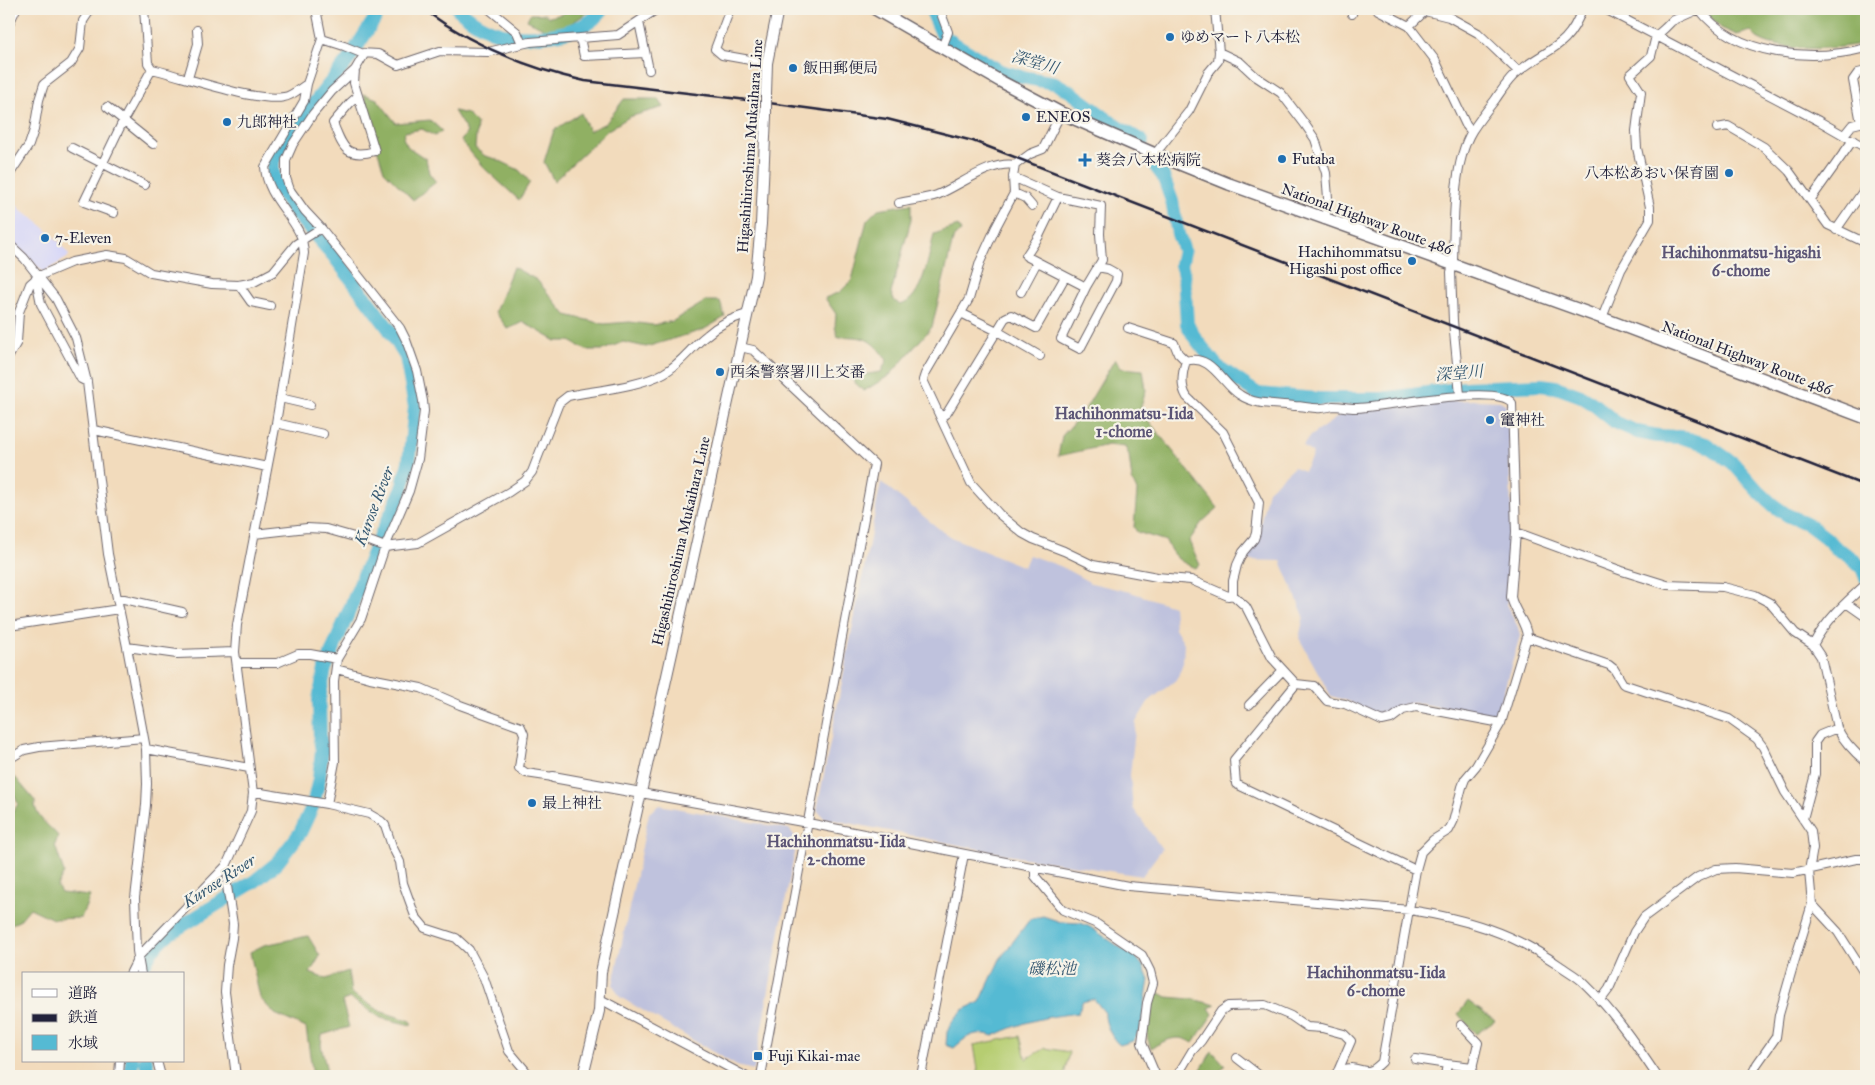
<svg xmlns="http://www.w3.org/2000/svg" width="1875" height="1085" font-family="'IM FELL Great Primer','Noto Serif JP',serif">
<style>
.built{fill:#d7d7f8}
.industrial{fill:#bfc2dd}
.green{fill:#b6cd71;stroke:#6c7856}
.forest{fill:#90b063;stroke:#59694f}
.water{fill:#55bad3;stroke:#3c6e87}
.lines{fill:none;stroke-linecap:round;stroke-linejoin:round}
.river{stroke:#55bad3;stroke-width:14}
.minor-casing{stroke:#6b6368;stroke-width:10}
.major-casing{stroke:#6b6368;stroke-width:12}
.highway-casing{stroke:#6b6368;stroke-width:14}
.minor{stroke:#fff;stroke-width:8}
.major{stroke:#fff;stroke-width:10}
.highway{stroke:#fff;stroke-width:11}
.rail{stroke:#22223b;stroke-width:2.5}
.major-bridge-casing{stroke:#6b6368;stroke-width:12;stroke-linecap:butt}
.major-bridge{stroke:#fff;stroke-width:10}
.poi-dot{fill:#1f6fb2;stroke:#f7f3e8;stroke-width:2}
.labels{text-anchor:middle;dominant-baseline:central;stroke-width:4.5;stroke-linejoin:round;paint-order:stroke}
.poi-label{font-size:15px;fill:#22223b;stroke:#f7f3e8;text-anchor:start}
.street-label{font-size:15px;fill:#22223b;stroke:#f7f3e8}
.water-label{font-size:16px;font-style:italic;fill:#345770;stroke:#f7f3e8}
.neighbourhood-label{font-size:16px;font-weight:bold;fill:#5b5475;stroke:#f7f3e8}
</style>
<rect width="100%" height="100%" fill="#f7f3e8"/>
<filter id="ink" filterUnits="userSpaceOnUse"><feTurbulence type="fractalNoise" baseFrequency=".02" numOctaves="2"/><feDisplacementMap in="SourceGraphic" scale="10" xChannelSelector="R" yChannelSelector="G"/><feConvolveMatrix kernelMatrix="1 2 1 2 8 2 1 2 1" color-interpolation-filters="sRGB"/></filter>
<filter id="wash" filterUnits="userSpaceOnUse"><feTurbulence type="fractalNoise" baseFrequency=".0096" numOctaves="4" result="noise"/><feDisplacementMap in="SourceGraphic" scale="20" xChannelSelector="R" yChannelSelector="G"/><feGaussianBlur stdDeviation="1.12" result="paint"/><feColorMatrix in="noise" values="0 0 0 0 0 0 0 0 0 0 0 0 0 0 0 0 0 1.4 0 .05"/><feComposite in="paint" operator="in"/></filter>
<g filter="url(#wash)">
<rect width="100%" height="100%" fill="#f2dbbc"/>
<path class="built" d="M9,196L22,211L38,222L58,241L69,255L67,258L43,272L9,238Z"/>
<path class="industrial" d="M1475,400L1500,401L1505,404L1508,411L1512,535L1510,537L1507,606L1518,627L1520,636L1496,717L1417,703H1406L1388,716H1376L1348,701L1331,696L1299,638L1304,616L1281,561L1245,560L1244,555L1257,539L1268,490L1294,467L1304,471L1313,454L1303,446L1310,436L1335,419L1344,412H1353L1440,401Z
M881,482L948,536L1024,567L1029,555L1060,566L1091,583L1130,592L1173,606L1175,628L1184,643L1183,663L1177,679L1148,702L1136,722L1130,775L1133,808L1162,849L1142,876L1019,857L824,818L817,810Z
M659,805L789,829L797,839L754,1070L737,1066L620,997L613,985L649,813Z"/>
<path class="green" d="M1020,1036L1026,1059L1045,1048L1069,1052L1064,1076H979L974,1045Z"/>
<path class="forest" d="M562,9H593L561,30L549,31L527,20L530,14H545L549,17L563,14Z
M1703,9H1866V42C1843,50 1781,52 1759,39C1756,38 1753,34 1751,31L1737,35L1721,28Z
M364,94L377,99L396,123L430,120L442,131L435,136L422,129L405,132L403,138L408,147L426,159L429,173L436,182L413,200L384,171L376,145Z
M624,99H658L664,107L629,117L608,130L554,181L544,162L554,130L581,113L589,131L606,123Z
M454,111L467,114L477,124L475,148L485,156L496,159L519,170L530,182L519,200L483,167L461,141L467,132Z
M911,204V220L891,293L894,300L900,305C923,300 929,254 934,234L958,226L961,232L954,236L932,327L890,375L864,391L849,377L881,372L887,360C870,338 866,336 838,337L835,327L836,314L825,298L840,292L852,280L867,220L878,209Z
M513,267L537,280L566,315L604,324L630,322L653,325L673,321L706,301H720L725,317L703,330L646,347L623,342L603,350H586L570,341H556L523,322L508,329L495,312Z
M1115,359L1121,368L1143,370L1146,390L1140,410L1218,508L1202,522L1189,541L1200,565L1195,568C1179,561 1173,557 1166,541L1137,532L1134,527L1137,491L1132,480L1129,455L1125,447L1108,445L1058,456L1062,436L1084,411Z
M15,777L35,801C34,817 49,825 58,836L55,845L64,873L57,886L61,893L90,896L81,918L53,919L30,908L19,921L9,925V812H13L18,804L12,789Z
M308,936L320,956L310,973L326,979L348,971L351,993L382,1012L411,1021V1025L381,1018L350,998L342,1001L349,1027L322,1035L321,1045L328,1076H313L306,1028L275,1014L260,998L250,952L264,945Z
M1160,993L1167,997L1192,999L1216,1005L1209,1008L1213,1014L1193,1043C1178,1033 1166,1040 1151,1048C1143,1032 1148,1012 1154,995Z
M1468,1001L1495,1021L1476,1034L1458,1014Z
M1212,1051L1225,1065L1216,1076H1197Z"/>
<path class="water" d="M1043,916L1061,922L1081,923L1090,927L1124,950L1134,955L1143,966L1149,980L1140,1030L1133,1041L1120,1045C1112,1040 1104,1022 1105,1013L1094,999L1082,1002L1078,1013C1044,1017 1025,1021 993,1036C975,1030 967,1036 954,1048L946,1045L947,1032L953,1020L963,1010L980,1002L1000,959L1030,919Z"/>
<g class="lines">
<path class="river" d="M458,9C467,17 478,25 490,30C518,42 586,38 602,9
M931,9L943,36L955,44L1000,71L1022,77L1055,83L1071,92L1116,126L1142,141
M1154,164L1163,176L1172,201L1178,234L1184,251L1181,265L1184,274L1187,324L1195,338L1217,366L1258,394L1318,399H1382L1464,388L1541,385L1556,387L1581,396L1592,403L1615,422L1637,432L1658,436L1680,437L1706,444L1733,463L1757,490L1773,505L1787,515L1806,523L1826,538L1836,548L1850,557L1862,568L1866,578
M139,974L152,950L167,935L255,881L277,863L300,833L313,805L319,779L322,750L320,739L319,699L325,669L375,548L401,492L409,462L415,407L406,357L389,329L333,255L293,210L276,185L273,171V161L288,136L349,59L381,9
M146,1061L149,1076
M130,1076L132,1061"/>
</g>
</g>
<g filter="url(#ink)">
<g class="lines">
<defs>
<path id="minor" d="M144,9L148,63L152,69C182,76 257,103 284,97C292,96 300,88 307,84
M489,9L517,32L522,44
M730,9L715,49L722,55L767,63
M1379,9L1378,10L1409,26L1435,60L1466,125L1471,131
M1605,9L1819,121L1866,148
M1699,9C1736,57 1812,62 1866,48
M1352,14L1353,9
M639,22L649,70
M9,24L16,9
M1409,26L1425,11L1449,17L1478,33L1518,71
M580,38L584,56L645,53
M322,39L344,46L361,53L378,54L398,65L440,51L488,52L530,42L618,35L657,9
M942,48L948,32L942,16L943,9
M1219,52L1240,62L1255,76L1281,93L1304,123L1315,139L1326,173L1328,198L1325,220
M355,70L354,83L375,151C346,159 343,148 333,123L350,103L358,96
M188,78L198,44L197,30
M107,107L153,144
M1061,113L1043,149L1030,154L1015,165L1013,177L1014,193L996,227L980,262L969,299L925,374L923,380L971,483L999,514L1022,533L1033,539L1064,551L1093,565L1157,577L1191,580L1228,596L1233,595
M1861,123L1853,80L1858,73L1866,71
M1717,128L1728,126L1764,147L1789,171L1828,225L1866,243
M1844,135L1852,125L1864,122
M72,148L145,185
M1155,154L1189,111L1208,73L1218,61L1219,52L1215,9
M9,175L29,145L34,130L39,100L44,84L71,63L80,48L83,21L91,9
M1013,177L1058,197L1101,206L1100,234L1102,260L1086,287L1061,339L1080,349L1116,281L1117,274L1108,269L1097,267
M1014,193L1025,198L1032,206
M1058,197L1039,236L1026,256L1086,287
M1811,199L1853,140
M899,203C911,200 925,199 937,195C959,186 992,160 1015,165
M114,213L84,202L123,121L152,69
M1836,230L1866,187
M9,244L24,258L56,299L76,338L87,382L108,554L127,647L146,749L147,784L146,805L135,898L137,951L141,974
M36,279L41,304L81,379L87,382
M239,285L251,302L270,306
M1021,292L1037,262
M961,313L997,331L1040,356
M1602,318L1621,270L1650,220V207L1637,148L1636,131L1641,92L1630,75L1651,56L1656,36L1665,28L1672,21L1699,9
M1128,328L1174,343L1178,353L1186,361
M740,347L753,350L874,464L761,1076
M9,356L17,342L19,312L30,284L39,276L72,262L107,255L126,258L151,273L212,284L239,285L254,282L273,272L296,244L321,228
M1186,361C1211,353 1222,384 1240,395C1257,406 1276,403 1295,406C1304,406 1313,409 1321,408C1325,408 1329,407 1333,406C1340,406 1348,408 1355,408C1382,408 1498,383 1512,403L1516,532L1511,597C1514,612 1527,623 1527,637L1501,723L1476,766L1465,779L1462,787L1453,822L1449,830L1433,840L1421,852L1416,870L1382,1062C1368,1076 1367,1070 1351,1068C1347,1068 1342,1070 1338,1071
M1186,361C1182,373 1180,386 1187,397L1223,432L1259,503L1256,533L1254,539L1243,552L1237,565L1233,581V595L1246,607L1272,658L1296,684L1314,686L1327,701L1345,704L1382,721L1391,719L1403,710L1416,707L1501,723
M1460,395L1453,321L1451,272L1453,265C1454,227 1452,164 1472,131C1479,120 1487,110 1495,100C1502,90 1509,78 1519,71C1549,47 1568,49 1582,9
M280,398L310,405
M941,417L947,413L1005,318L1011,315L1036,328L1065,277
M276,423L323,434
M94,430L267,467
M1516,532L1622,571L1667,585L1723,587L1755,595L1770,603L1795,633L1813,645L1821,657L1837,728C1844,742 1854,752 1866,762
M254,534L307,528L326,529L372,542L385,547L418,543L509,492L525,481L532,472L559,403L568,396C597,390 639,387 664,373C682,363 691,347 707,335C719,324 731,319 747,314
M117,599H124L182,612
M1846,603L1866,617
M9,626L119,609
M1527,637L1609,665L1614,669L1623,684L1729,719L1757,739L1763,747L1785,792L1811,831L1813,848L1809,871L1812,904L1793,966L1779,1015L1776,1037L1757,1064L1751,1076
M1813,645C1825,621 1846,602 1866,584
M127,647L177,654L235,652
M237,663H277L298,654H310L337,659
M336,669L370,678L421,688L460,705L521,727L524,734L519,768L526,773L553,777
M1296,684L1234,760L1236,784L1416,870
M1249,705L1283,670
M146,749L249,768
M9,759L24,750L39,747L144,738
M253,793H261L327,804L369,814L381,821L385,825L392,846L400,862L403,883L415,916L425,928L456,938L469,950L484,978L509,1051L530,1076
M641,793L808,823L1128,886L1410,910C1466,919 1511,932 1559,965C1567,971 1577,976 1584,983C1613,1011 1635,1043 1657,1076
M327,804L335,762L334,681L337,659L361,619L385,547L409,491L418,459L424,411L423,401L417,371L406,340L400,328L321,228L305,211L290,190L286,178V160L293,144L313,114L332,91L355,70L365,53
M1803,819L1815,774V742L1820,735L1837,728
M226,866L228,872L227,886L233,924L232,938L227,965L225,992L236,1076
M1035,867V876L1063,910L1097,924L1142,955L1150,971L1153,983L1147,1003L1142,1043L1156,1076
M1812,904L1838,932L1866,976
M130,974L139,956L226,866L251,811L253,793L235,652L237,625L276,423L304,253C303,247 303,240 300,234C289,211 267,195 265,167L304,101L307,84L322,39L316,9
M600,999L745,1076
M1600,1001L1609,989L1634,932L1644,917L1698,877L1716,869L1735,868L1793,873L1856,859H1866
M1461,1025L1478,1043L1470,1076
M1237,1058L1260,1076
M1415,1059L1447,1064L1473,1067
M157,1061L161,1076
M119,1076L120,1061
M921,1076L964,854
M1177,1076L1192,1051L1201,1041L1221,1011L1228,1006L1265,1005L1291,1016L1307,1027L1322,1028L1344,1034L1351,1041L1338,1071L1334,1076
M1445,1076L1447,1064"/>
<path id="major" d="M766,93L767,63L778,9
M553,777L641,793
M583,1076L599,1011L601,972L756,276L761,224L766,116"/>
<path id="highway" d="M875,9L1000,81L1061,113L1155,154L1229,184L1602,318L1866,418"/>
</defs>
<use href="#minor" class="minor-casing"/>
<use href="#major" class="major-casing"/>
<use href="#highway" class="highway-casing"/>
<use href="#minor" class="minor"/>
<use href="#major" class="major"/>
<use href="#highway" class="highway"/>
<path class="rail" d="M423,9C472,45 526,68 585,81L739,99L887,119L973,141L1866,486"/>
<defs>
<path id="major-bridge" d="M766,116V93"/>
</defs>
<use href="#major-bridge" class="major-bridge-casing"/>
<use href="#major-bridge" class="major-bridge"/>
</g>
</g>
<g class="poi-dot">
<circle cx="1170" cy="37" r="5"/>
<circle cx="793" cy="68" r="5"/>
<circle cx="1026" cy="117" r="5"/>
<circle cx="227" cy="122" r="5"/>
<circle cx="1282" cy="159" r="5"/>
<path d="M1082.5 152.5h5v5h5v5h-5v5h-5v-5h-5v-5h5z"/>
<circle cx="1729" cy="173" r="5"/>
<circle cx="45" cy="238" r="5"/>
<circle cx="1412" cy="261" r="5"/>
<circle cx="720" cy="372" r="5"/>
<circle cx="1490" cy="420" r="5"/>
<circle cx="532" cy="803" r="5"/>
<rect x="753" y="1051" width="10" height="10" rx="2.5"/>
</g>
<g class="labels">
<g class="poi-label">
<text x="1180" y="37">ゆめマート八本松</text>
<text x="803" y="68">飯田郵便局</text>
<text x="1036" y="117">ENEOS</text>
<text x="237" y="122">九郎神社</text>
<text x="1292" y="159">Futaba</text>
<text x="1096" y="160">葵会八本松病院</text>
<text x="1719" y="173" text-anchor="end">八本松あおい保育園</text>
<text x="55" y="238">7-Eleven</text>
<text x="1402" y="252" text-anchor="end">Hachihommatsu<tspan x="1402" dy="17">Higashi post office</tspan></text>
<text x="730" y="372">西条警察署川上交番</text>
<text x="1500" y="420">竃神社</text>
<text x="542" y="803">最上神社</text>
<text x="768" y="1056">Fuji Kikai-mae</text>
</g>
<g class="street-label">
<text transform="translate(750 146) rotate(-86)">Higashihiroshima Mukaihara Line</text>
<text transform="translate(1367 219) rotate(20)">National Highway Route 486</text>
<text transform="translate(1747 358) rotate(21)">National Highway Route 486</text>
<text transform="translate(681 541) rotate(-77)">Higashihiroshima Mukaihara Line</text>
</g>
<g class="water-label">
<text transform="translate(1035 62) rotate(16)">深堂川</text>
<text transform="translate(1459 373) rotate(-5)">深堂川</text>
<text transform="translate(374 506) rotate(-69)">Kurose River</text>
<text transform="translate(219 881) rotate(-33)">Kurose River</text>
<text x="1052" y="968">磯松池</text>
</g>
<g class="neighbourhood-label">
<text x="1741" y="252">Hachihonmatsu-higashi<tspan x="1741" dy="18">6-chome</tspan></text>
<text x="1124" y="413">Hachihonmatsu-Iida<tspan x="1124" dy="18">1-chome</tspan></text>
<text x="836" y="841">Hachihonmatsu-Iida<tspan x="836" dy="18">2-chome</tspan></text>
<text x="1376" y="972">Hachihonmatsu-Iida<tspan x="1376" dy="18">6-chome</tspan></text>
</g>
</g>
<rect width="1875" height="1085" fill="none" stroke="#f7f3e8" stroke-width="30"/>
<rect x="22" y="972" width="162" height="90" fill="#f7f3e8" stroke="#a29fa3"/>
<rect x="32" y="989" width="25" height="8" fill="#ffffff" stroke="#a29fa3"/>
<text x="68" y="998" font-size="15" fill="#22223b">道路</text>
<rect x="32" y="1014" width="25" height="8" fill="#22223b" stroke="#a29fa3"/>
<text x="68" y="1022" font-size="15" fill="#22223b">鉄道</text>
<rect x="32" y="1035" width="25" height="15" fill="#55bad3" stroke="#a29fa3"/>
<text x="68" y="1048" font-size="15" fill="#22223b">水域</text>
</svg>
